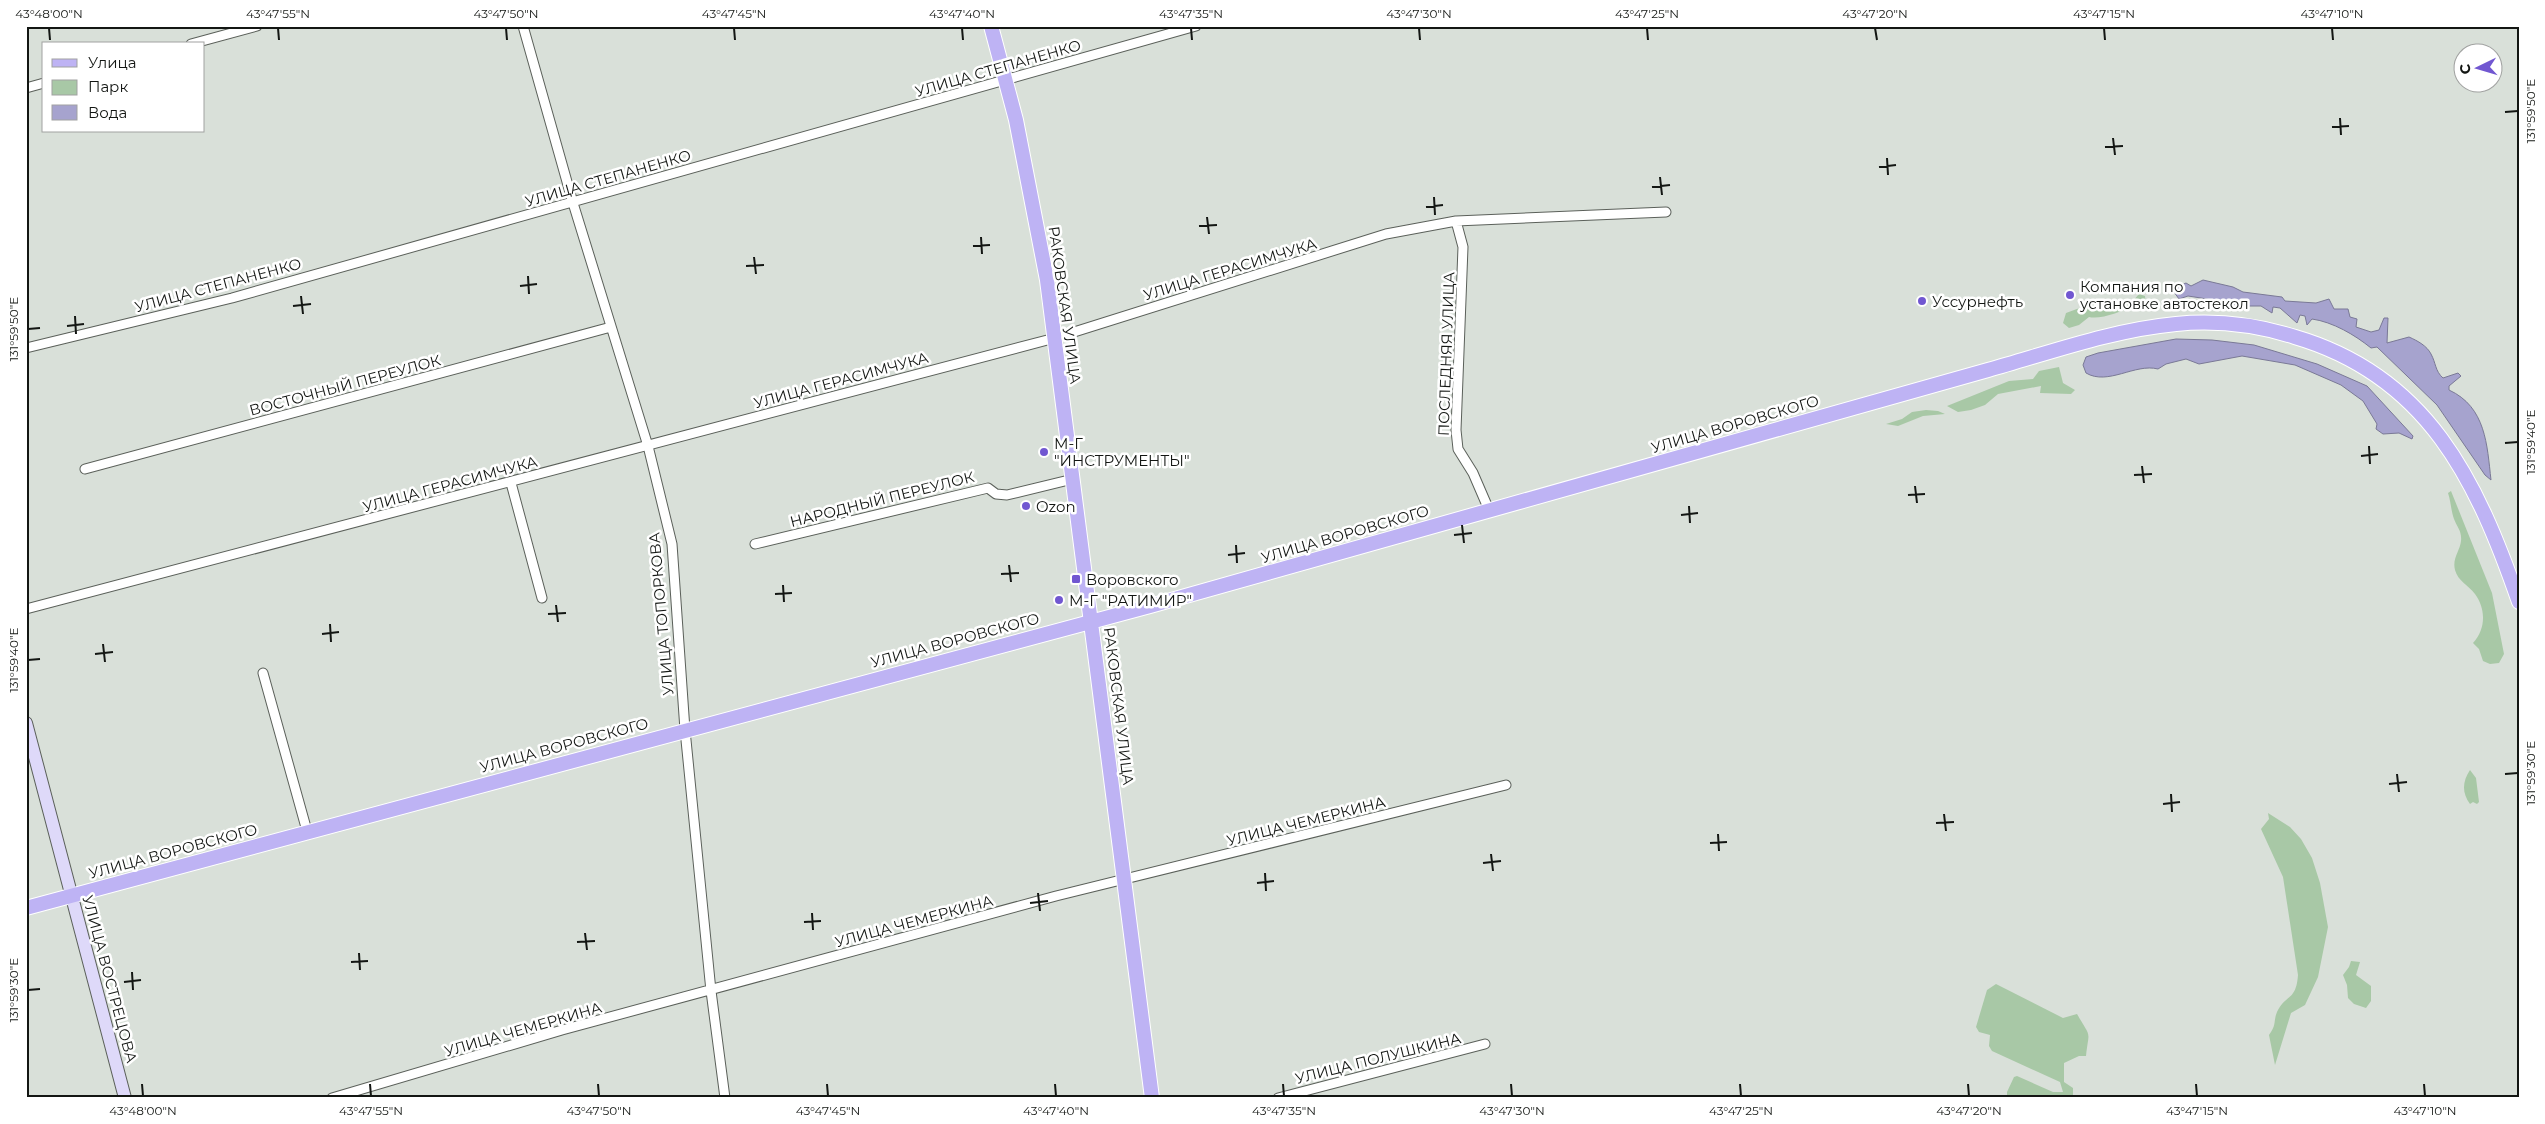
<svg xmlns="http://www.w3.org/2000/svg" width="2545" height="1124" font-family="Montserrat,sans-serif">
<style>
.green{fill:#a8c8a6}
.water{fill:#a6a3ce;stroke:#7a7996}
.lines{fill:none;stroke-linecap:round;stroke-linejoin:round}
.street-casing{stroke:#5b605a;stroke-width:11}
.secondary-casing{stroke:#5b605a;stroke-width:14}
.primary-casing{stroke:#fff;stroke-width:16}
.street{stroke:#fff;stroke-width:9}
.secondary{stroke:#ded9f9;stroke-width:12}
.primary{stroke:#beb3f4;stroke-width:14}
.ticks{fill:none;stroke:#131613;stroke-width:2}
.poi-dot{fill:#7157d1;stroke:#fff;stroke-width:2}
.labels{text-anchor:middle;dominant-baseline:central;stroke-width:5;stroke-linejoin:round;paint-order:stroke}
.street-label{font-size:15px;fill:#131613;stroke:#fff}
.poi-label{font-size:15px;fill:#131613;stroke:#fff;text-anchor:start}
.neatline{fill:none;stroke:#131613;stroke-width:2}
.ticks-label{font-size:12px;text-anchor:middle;fill:#131613}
</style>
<rect width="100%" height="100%" fill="#d9e0d9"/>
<path class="green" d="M2139,294L2145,296L2146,308L2140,309L2133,306C2123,311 2100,320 2089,317L2079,325L2069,328L2063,323L2066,313L2085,306L2092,300L2099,306H2108L2122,299L2125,304L2133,301Z
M2059,367L2063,383L2075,390L2071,394L2040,393L2041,386L1998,394L1985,405L1971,410L1958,412L1947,406L2009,381L2033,379L2039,371Z
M1926,410L1938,411L1945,414L1923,416L1898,426L1886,424L1902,419L1912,412Z
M2451,491L2492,593L2504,654L2499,663L2490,664L2483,661L2479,649L2473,643C2486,629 2486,609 2475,594C2468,585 2458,581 2455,570C2452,558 2460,551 2461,541C2462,531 2457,527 2454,519C2451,511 2451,502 2448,493Z
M2470,770L2476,778L2479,802L2477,804L2473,802L2470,804C2462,793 2462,782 2470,770Z
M2268,813L2290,827L2301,839L2312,858L2320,883L2328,927L2318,977L2305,1005L2291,1013L2275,1065L2269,1035C2277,1024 2273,1022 2277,1012C2285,994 2296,1002 2298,975L2283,877L2261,829L2269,819Z
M2351,961L2360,962L2356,975L2371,986V1001L2366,1008L2354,1004L2348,998L2347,985L2343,975L2349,967Z
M1996,984L2063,1018L2077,1014C2092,1040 2089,1028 2086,1056H2079L2064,1063V1082L2073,1088V1097L2044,1095L2042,1098H2007V1092L2014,1077L2017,1076L2053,1092H2063L2060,1082L1992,1051L1989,1046L1990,1035L1979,1032L1976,1027L1987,990Z"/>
<path class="water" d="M2203,280L2233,287L2243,292L2282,297L2285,301L2316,303L2329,299L2334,309H2348L2350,317L2357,319L2356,327L2371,332L2379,330L2384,318H2388L2387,343L2409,337C2418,341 2427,346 2431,354C2436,363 2435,371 2443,378L2458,373L2461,376L2449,386V390C2486,407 2487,445 2491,480L2485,475L2437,405L2377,347L2371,348C2355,335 2333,322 2312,319L2307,325L2305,316L2300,315L2297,323L2280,308L2273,307L2272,313L2261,306H2242L2201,298L2188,296L2179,299L2174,292L2179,286L2186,283L2191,286Z
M2176,339L2212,340L2254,345L2317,364L2367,386L2413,436L2412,439L2399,433L2383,434L2376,429L2377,424L2363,401L2341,385L2295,365L2242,356L2199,364L2186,359L2166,364L2158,369C2135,363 2108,386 2086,373L2083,365L2086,357L2098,353Z"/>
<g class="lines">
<defs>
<path id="street" d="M523,26L573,203L648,446L672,544L685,730L711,991L725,1098
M191,44L257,26
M26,88L44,83
M1456,221L1463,247L1456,430L1458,449L1473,473L1489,510
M26,348L232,298L1196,26
M85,469L611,327
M511,483L542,598
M755,544L988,488L996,494L1007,495L1073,479
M26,609L1055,338L1386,234L1456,221L1666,212
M263,673L307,831
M332,1098L562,1030L1056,896L1506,785
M1278,1098L1485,1044"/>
<path id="secondary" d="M26,723L125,1098"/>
<path id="primary" d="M991,26L1016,120L1047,280L1152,1098
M26,908L1150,606L1988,370C2049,353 2112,330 2176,324C2216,320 2257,325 2295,337C2428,376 2477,481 2519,602"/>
</defs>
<use href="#street" class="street-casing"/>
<use href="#secondary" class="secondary-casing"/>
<use href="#primary" class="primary-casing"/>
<use href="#street" class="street"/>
<use href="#secondary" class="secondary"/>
<use href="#primary" class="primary"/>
</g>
<path class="ticks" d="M49,28L50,40M278,28L279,40M506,28L507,40M734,28L735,40M962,28L963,40M1191,28L1192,40M1419,28L1420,40M1647,28L1648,40M1875,28L1877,40M2104,28L2105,40M2332,28L2333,40M2505,112L2518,111M2340,118L2341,135M2332,127L2349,126M2113,138L2115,155M2105,147L2123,146M1887,158L1888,175M1879,167L1896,165M1660,177L1662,195M1652,187L1670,185M1434,197L1435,215M1426,207L1443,205M1207,217L1209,234M1199,226L1217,225M981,237L982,254M973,246L990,245M754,257L756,274M746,266L764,265M528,276L529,294M520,286L537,284M301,296L303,314M293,306L311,304M75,316L76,334M67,326L84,324M28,329L40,328M2505,443L2518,442M2369,446L2370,464M2361,456L2378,454M2142,466L2144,483M2134,475L2152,474M1915,486L1917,503M1908,495L1925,494M1689,506L1690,523M1681,515L1698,513M1462,525L1464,543M1454,535L1472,533M1236,545L1237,563M1228,555L1245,553M1009,565L1011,582M1001,574L1019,573M783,585L784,602M775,594L792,593M556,605L558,622M548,614L566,613M330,624L331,642M322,634L339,632M103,644L105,662M95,654L113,652M28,660L40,659M2397,774L2399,792M2505,774L2518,773M2389,784L2407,782M2171,794L2172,812M2163,804L2180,802M1944,814L1946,831M1936,823L1954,822M1718,834L1719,851M1710,843L1727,842M1491,854L1493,871M1483,863L1501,861M1265,873L1266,891M1257,883L1274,881M1038,893L1040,911M1030,903L1048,901M812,913L813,930M804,922L821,921M585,933L587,950M577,942L595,941M359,953L360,970M351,962L368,961M132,972L133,990M124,982L141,980M28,990L40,989M142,1084L143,1096M370,1084L371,1096M598,1084L599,1096M827,1084L828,1096M1055,1084L1056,1096M1283,1084L1284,1096M1511,1084L1512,1096M1740,1084L1741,1096M1968,1084L1969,1096M2196,1084L2197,1096M2424,1084L2425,1096"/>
<g class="poi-dot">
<circle cx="2070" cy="295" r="5"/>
<circle cx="1922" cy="301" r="5"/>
<circle cx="1044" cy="452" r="5"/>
<circle cx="1026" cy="506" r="5"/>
<rect x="1071" y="574" width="10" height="10" rx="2.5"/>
<circle cx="1059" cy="600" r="5"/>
</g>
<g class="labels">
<g class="street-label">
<text transform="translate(998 68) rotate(-16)">УЛИЦА СТЕПАНЕНКО</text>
<text transform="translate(608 178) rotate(-16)">УЛИЦА СТЕПАНЕНКО</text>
<text transform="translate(1230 269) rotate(-17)">УЛИЦА ГЕРАСИМЧУКА</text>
<text transform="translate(218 285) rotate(-15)">УЛИЦА СТЕПАНЕНКО</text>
<text transform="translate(1065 305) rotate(82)">РАКОВСКАЯ УЛИЦА</text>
<text transform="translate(1446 354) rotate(-88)">ПОСЛЕДНЯЯ УЛИЦА</text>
<text transform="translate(841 380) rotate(-15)">УЛИЦА ГЕРАСИМЧУКА</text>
<text transform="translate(345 385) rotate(-15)">ВОСТОЧНЫЙ ПЕРЕУЛОК</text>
<text transform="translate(1735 424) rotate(-16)">УЛИЦА ВОРОВСКОГО</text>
<text transform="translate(450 484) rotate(-15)">УЛИЦА ГЕРАСИМЧУКА</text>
<text transform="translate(882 499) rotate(-14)">НАРОДНЫЙ ПЕРЕУЛОК</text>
<text transform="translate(1345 534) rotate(-16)">УЛИЦА ВОРОВСКОГО</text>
<text transform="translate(661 614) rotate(-95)">УЛИЦА ТОПОРКОВА</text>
<text transform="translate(955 640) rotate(-15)">УЛИЦА ВОРОВСКОГО</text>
<text transform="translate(1119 706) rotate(83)">РАКОВСКАЯ УЛИЦА</text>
<text transform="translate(564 745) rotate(-15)">УЛИЦА ВОРОВСКОГО</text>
<text transform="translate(1306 821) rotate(-14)">УЛИЦА ЧЕМЕРКИНА</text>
<text transform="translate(173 851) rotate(-15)">УЛИЦА ВОРОВСКОГО</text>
<text transform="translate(914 921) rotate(-15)">УЛИЦА ЧЕМЕРКИНА</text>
<text transform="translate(110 979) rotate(75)">УЛИЦА ВОСТРЕЦОВА</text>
<text transform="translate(523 1029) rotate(-16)">УЛИЦА ЧЕМЕРКИНА</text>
<text transform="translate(1378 1058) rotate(-14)">УЛИЦА ПОЛУШКИНА</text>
</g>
<g class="poi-label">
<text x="2080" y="286">Компания по<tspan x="2080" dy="17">установке автостекол</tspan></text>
<text x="1932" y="301">Уссурнефть</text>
<text x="1054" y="443">М-Г<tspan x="1054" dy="17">"ИНСТРУМЕНТЫ"</tspan></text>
<text x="1036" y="506">Ozon</text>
<text x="1086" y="579">Воровского</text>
<text x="1069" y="600">М-Г "РАТИМИР"</text>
</g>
</g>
<rect width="2545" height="1124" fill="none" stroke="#ffffff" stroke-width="55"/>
<rect x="42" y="42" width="162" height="90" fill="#ffffff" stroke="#a1a2a1"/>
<rect x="52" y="59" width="25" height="8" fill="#beb3f4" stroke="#a1a2a1"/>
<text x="88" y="68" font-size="15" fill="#131613">Улица</text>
<rect x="52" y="80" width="25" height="15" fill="#a8c8a6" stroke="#a1a2a1"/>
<text x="88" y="92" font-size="15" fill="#131613">Парк</text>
<rect x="52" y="105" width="25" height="15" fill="#a6a3ce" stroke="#a1a2a1"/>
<text x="88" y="118" font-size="15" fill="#131613">Вода</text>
<g transform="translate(2478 68) rotate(265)"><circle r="24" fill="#ffffff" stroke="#a1a2a1"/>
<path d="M0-4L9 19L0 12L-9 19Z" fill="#7157d1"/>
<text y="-8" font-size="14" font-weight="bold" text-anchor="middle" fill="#131613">С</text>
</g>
<rect x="28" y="28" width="2490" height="1068" class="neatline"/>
<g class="ticks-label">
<text x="49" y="18">43°48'00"N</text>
<text x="278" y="18">43°47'55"N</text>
<text x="506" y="18">43°47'50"N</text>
<text x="734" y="18">43°47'45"N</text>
<text x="962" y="18">43°47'40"N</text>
<text x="1191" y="18">43°47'35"N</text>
<text x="1419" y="18">43°47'30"N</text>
<text x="1647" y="18">43°47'25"N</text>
<text x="1875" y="18">43°47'20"N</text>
<text x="2104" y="18">43°47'15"N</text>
<text x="2332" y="18">43°47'10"N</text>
<text transform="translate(2531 111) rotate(-90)" y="4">131°59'50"E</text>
<text transform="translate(14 329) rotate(-90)" y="4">131°59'50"E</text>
<text transform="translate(2531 442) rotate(-90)" y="4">131°59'40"E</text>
<text transform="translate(14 660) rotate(-90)" y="4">131°59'40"E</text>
<text transform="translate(2531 773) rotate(-90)" y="4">131°59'30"E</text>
<text transform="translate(14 990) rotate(-90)" y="4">131°59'30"E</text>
<text x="143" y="1115">43°48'00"N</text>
<text x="371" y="1115">43°47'55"N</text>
<text x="599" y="1115">43°47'50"N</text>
<text x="828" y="1115">43°47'45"N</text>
<text x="1056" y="1115">43°47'40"N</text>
<text x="1284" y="1115">43°47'35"N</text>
<text x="1512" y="1115">43°47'30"N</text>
<text x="1741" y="1115">43°47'25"N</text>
<text x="1969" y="1115">43°47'20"N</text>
<text x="2197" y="1115">43°47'15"N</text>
<text x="2425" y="1115">43°47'10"N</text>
</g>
</svg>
